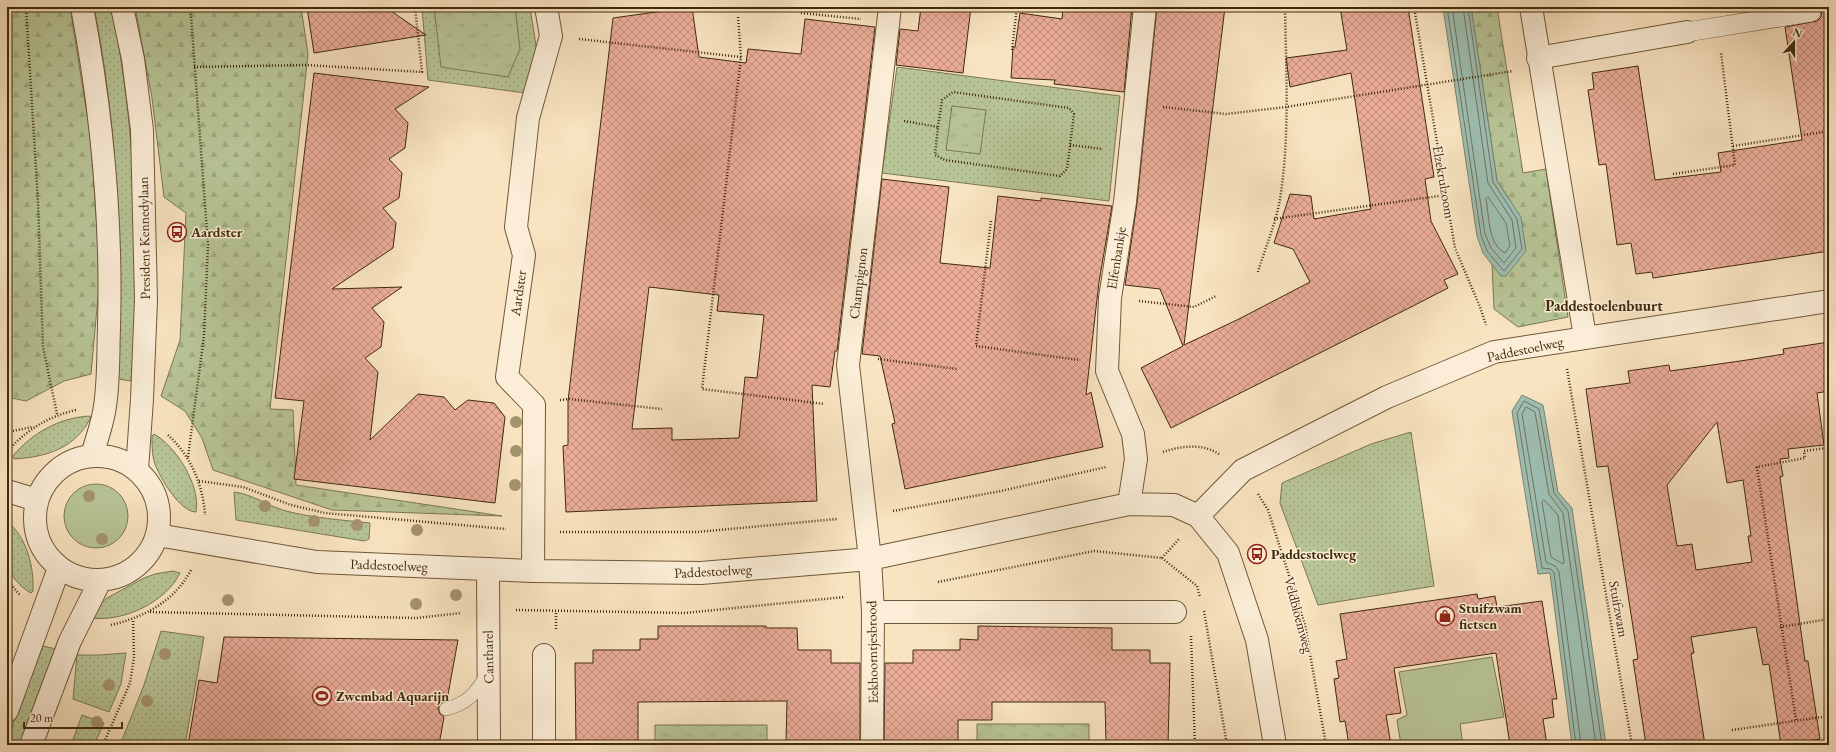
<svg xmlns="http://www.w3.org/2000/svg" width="1836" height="752" font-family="'EB Garamond',serif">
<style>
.grass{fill:url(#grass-dots);stroke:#7c7850}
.forest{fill:url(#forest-firs);stroke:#7c7850}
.park{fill:url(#park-tufts);stroke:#7c7850}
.garden{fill:#b8c597;stroke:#7c7850}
.water{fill:#9ebfb3;stroke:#79836f}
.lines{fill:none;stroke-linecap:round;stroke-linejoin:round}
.shore{stroke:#70745e;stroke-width:1}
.building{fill:url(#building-cross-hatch);stroke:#412a09;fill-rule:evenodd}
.service-casing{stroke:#6f5837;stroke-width:14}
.pedestrian-casing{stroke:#6f5837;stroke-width:20}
.minor-casing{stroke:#6f5837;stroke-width:24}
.tertiary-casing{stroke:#6f5837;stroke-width:24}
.path{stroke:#412a09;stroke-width:2.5;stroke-dasharray:1 2;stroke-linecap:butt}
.service{stroke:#fbedd7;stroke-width:13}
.pedestrian{stroke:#fbedd7;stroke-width:19}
.minor{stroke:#fbedd7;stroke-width:22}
.tertiary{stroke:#fbedd7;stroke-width:22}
.tree{fill:#a4936f}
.labels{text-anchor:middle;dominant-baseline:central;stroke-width:3;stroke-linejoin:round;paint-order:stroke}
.street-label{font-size:14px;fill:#412a09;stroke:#fbedd7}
.poi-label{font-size:14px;font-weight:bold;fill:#412a09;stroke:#fbedd7;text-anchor:start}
.neighbourhood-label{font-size:15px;font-weight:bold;fill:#412a09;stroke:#fbedd7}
</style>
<defs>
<pattern id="grass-dots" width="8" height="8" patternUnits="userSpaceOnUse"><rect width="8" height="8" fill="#b8c597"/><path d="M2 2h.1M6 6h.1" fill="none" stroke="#9fa981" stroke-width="1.8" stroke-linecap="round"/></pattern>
<pattern id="forest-firs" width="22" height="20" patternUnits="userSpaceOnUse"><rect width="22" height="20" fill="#b8c597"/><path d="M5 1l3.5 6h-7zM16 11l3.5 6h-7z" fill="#9fa981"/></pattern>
<pattern id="park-tufts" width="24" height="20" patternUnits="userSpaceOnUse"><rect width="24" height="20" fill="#b8c597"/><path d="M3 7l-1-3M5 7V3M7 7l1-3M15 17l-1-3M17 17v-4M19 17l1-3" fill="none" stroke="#9fa981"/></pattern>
<pattern id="building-cross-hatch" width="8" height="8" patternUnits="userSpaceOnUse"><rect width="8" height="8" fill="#ebad9a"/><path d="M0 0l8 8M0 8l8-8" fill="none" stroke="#c08d7c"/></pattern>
</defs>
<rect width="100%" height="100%" fill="#f9e4c1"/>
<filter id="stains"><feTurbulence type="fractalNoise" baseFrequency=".005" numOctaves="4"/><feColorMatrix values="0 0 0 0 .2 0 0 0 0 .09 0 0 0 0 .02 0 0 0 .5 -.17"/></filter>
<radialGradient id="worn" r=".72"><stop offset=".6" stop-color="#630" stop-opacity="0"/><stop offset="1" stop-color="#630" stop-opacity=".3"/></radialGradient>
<path class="grass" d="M94,7H112C130,102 138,200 137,297C137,325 133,353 131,381L118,379C123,255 118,128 94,7Z
M422,7H530L537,52L533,94L428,80Z
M897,67L1120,96L1109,201L882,173Z
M89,416L91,417C76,448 47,457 14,459L13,456C32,433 59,418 89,416Z
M1411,432L1434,586L1318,605L1280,503L1282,483L1371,444Z
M154,434C176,446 201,486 196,512C180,512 160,478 155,464C152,455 152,446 152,436Z
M234,492C252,494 268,506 286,511C313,518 342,520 370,523L369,539L364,541L236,520Z
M7,521C27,538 34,566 33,591L31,593C22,589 9,574 7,565C4,551 7,534 7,521Z
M173,571L180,573C166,602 124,622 92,618L100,604L107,598L144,578L155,574Z
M161,631L204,637L185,745H120L144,685Z
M43,646L56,649L21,745H7V739Z
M126,653L121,684L109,712L73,699L77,655H100Z
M82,715L104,723L94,745H71Z"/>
<path class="forest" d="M7,7H70L91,140L100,275L91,374L64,381L26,401L7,397Z
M135,7H301L308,54L270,409L293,410L296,485L502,516L332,510L213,470L202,438L185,411L161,396L180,340L186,213L164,197L152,98Z
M1471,7H1497L1523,173L1546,169L1568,317L1518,327L1494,309L1492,264L1501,276L1510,200L1497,181Z"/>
<path class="park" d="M434,7H515L520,49L508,77L441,67Z
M952,106L986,110L980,154L946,150Z
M977,724H1089V745H977Z
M655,725H767V745H655Z"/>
<path class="garden" d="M64 516a32 32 0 1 1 64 0a32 32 0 1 1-64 0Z
M1492,657L1504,717L1460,724L1463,745H1401L1397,720L1407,715L1399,672Z"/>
<path class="water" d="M1443,7H1471L1497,181L1521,217L1526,251L1506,276H1501L1483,253L1477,236Z
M1522,395L1543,405L1558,492L1572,508L1606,745H1572L1550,573L1538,574L1512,411Z"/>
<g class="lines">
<path class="shore" d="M1447,7L1481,235L1487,251L1504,271L1522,249L1517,219L1493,182L1468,7
M1452,7L1485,234L1491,248L1504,263L1516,248L1512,220L1488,183L1463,7
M1488,197L1506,223L1510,246L1505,253C1488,245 1489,215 1486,199Z
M1544,500L1558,515L1564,562L1563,564L1551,557L1542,502Z
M1576,745L1554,573L1551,569L1542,568L1517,413L1524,401L1539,409L1554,493L1568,511L1602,745
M1581,745L1559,572L1555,566L1546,562L1522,414L1526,407L1535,412L1549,494L1563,513L1596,745"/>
</g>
<path class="building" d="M307,7H385L426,35L314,53Z
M692,7L699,57L746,63L748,49L801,54L805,19L875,27L837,351H835L830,387L812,385L817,501L566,512L563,446L568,445V401L613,18ZM649,287L719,295L717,311L764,315L757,378L745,377L739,438L672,440V428L632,429Z
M921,7H971L963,73L896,65L900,29L918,31Z
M1063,7H1132L1124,92L1054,84L1055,80L1011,78L1013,47H1015L1020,13L1062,19Z
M1157,7H1225L1184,345L1239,319L1310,282L1293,249L1274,243L1290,194L1311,196L1314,219L1371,209L1351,73L1290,87L1286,58L1347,50L1340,7H1408L1434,177L1425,179L1431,221L1458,274L1444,280L1448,288L1413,306L1171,428L1141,368L1183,346L1160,289L1125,285L1137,203Z
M1822,7H1829V251L1653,278L1652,272L1636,274L1631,243L1617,245L1606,164L1599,165L1588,90L1594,89L1592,73L1638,66L1655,180L1721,172L1718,153L1802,140L1785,27L1817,21L1821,17Z
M314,73L429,87L395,109L408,123L405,148L389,159L402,173L399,198L383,208L396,223L393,248L332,289L402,287L372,308L384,322L381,347L365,358L378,372L370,440L418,394L444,397L455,410L468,400L494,403L505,417L495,503L294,479L304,401L275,398Z
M882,179L949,187L940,263L990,268L998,196L1041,201V198L1112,206L1099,282L1086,395L1091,392L1103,447L905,489L892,424L895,423L880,356L862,354Z
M1829,342V391L1817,393L1824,445L1788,449L1789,458L1780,459L1783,476L1780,477L1805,661H1808L1820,739L1781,745L1769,664L1763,665L1756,627L1691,637L1694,653L1691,654L1705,745H1646L1633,660L1638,659L1608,466L1597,467L1586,389L1630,383L1628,371L1669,365L1670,371L1747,360L1784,354L1783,349ZM1717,422L1727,483L1743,480L1751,536H1748L1752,562L1696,570L1692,544L1677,546L1667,485Z
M1477,594L1478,599L1495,596L1497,607L1542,601L1557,699H1552L1554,717L1543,719L1547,745H1510L1496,653L1394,668L1401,713L1386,715L1391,745H1349L1345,721L1340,722L1334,679L1339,678L1336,661L1347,659L1340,614Z
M658,626H766V628H797L798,650H831V663H860V745H799V743L786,742L787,701L638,702V742L625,743V745H576L575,663H593V650H640V639H658Z
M978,626L1112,628V650H1150V663H1170L1168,745H1119V742H1106L1105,702H992V720H958V743L945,742V745H884L885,663H913V650H960V639L978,640Z
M224,637L458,640L447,700L441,703L438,708L440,714L444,717L439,745H188L199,680L217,683Z"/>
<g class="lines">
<defs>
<path id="service" d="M446,709C467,704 476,693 487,675"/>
<path id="pedestrian" d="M1687,32L1811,12V7"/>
<path id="minor" d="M1531,7L1585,337
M1538,58L1687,32
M7,491L37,500
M1129,504L1136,459L1133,434L1107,371L1110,298L1125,202L1145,7
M1198,516L1243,470L1387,397L1494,352L1829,301
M157,535L317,562L533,571L701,573L870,559L1129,504L1174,505L1198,516L1228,553L1257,640L1275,745
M488,569L489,745
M533,571L534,405L507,377L524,255L516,227L528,118L551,36L546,7
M873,612H1175
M544,655V745
M872,745L873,612L870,559L848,365L890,7"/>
<path id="tertiary" d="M82,7C102,113 112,220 109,327C108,353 109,380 105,406C103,423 96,440 92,456
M122,7L133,59L142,130L146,300L142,399L137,470
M35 518a62 62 0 1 1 124 0a62 62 0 1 1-124 0Z
M7,711L59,568
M31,745L70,641L100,581"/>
</defs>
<use href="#service" class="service-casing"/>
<use href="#pedestrian" class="pedestrian-casing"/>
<use href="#minor" class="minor-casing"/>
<use href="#tertiary" class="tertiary-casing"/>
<path class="path" d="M26,7L38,202L43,347L57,414
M1414,7L1455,248L1480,307L1486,325
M801,13L861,19
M738,17L741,57
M579,39L741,57L702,389L824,404
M1012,50L1017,7
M194,67L306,65L422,72L415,7
M1163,107L1226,114L1286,107L1513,71
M904,121L938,127L935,155L945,160L1060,176L1067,169L1074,114L1069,108L953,92L942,100L938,127
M1070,145L1103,149
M1733,146L1829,131
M1673,174L1735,165L1721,53
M1274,219L1446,195
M991,221L976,346L1079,360
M1258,272C1265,248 1276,223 1280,199C1290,136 1286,71 1285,7
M1139,301L1194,307L1216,296
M878,359L957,369
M1567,369L1632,745
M560,400L569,399L662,409
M7,432L33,427
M168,435C191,456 203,485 205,515
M7,452C26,430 47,417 76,410
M1163,452C1181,446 1202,443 1219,454
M188,457L204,336L208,245L191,16L188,7
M199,481L243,487L291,505L325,513L506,529
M1258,494L1268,510L1305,625L1326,745
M893,511L1001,491L1106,467
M560,532H697L837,519
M1162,558L1197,586L1200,597
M1162,558L1179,539
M7,580L20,595
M938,582L1094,551L1162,558
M516,610L685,613L844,597
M1204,611L1227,745
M150,612L416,618L461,613
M111,625C144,617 174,602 191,570
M1780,627L1829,619
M556,629V611
M1191,636L1195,745
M1796,720L1757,467L1805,458L1804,451L1826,448
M1732,730L1829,716
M103,745L130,683L134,657L133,619"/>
<use href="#service" class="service"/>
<use href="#pedestrian" class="pedestrian"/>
<use href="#minor" class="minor"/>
<use href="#tertiary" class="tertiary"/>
</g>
<g class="tree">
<circle cx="516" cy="422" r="6"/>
<circle cx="516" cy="451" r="6"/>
<circle cx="515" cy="485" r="6"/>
<circle cx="89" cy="496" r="6"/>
<circle cx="265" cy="506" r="6"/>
<circle cx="314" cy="521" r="6"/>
<circle cx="357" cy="525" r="6"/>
<circle cx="417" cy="530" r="6"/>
<circle cx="102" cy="539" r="6"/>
<circle cx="456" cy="595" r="6"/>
<circle cx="228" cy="600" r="6"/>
<circle cx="416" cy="604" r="6"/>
<circle cx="165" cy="654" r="6"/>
<circle cx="109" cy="685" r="6"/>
<circle cx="147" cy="701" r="6"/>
<circle cx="97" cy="722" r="6"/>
</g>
<defs>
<symbol id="bus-ring" viewBox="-11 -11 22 22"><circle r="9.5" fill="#fbedd7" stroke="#8f2418" stroke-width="1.5"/><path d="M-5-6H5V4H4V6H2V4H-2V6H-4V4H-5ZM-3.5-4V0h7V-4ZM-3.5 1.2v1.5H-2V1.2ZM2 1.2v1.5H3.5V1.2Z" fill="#8f2418"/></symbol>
<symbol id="shop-ring" viewBox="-11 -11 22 22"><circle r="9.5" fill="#fbedd7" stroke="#8f2418" stroke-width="1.5"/><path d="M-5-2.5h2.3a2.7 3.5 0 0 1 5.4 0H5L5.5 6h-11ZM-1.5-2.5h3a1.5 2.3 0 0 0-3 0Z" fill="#8f2418"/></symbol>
<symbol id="stadium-ring" viewBox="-11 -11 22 22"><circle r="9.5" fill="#fbedd7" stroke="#8f2418" stroke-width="1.5"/><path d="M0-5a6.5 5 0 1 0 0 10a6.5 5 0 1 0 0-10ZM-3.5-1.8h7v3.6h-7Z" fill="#8f2418"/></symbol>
</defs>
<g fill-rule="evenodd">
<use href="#bus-ring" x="166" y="221" width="22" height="22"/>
<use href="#bus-ring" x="1246" y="543" width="22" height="22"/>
<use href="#shop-ring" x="1434" y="605" width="22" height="22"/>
<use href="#stadium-ring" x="311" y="685" width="22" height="22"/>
</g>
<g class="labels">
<g class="street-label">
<text transform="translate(1444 182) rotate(80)">Elzekrulzoom</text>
<text transform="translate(144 238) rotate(-91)">President Kennedylaan</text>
<text transform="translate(1116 258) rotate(-81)">Elfenbankje</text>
<text transform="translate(858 283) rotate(-83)">Champignon</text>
<text transform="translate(518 293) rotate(-82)">Aardster</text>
<text transform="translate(1525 349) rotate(-12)">Paddestoelweg</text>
<text transform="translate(389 565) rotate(2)">Paddestoelweg</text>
<text transform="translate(713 571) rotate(-3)">Paddestoelweg</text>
<text transform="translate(1619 609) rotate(80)">Stuifzwam</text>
<text transform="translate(1299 615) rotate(75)">Veldbloemweg</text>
<text transform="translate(872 652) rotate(-91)">Eekhoorntjesbrood</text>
<text transform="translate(488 657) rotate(-91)">Cantharel</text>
</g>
<g class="poi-label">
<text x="191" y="232">Aardster</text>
<text x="1271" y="554">Paddestoelweg</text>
<text x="1459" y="608">Stuifzwam<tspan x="1459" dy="16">fietsen</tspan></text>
<text x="336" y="696">Zwembad Aquarijn</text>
</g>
<g class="neighbourhood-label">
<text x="1604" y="305">Paddestoelenbuurt</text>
</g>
</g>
<rect width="1836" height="752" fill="none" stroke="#f9e4c1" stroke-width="24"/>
<rect x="8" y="8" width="1820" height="736" fill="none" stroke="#412a09" stroke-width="2"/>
<rect x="12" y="12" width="1812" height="728" fill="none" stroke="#412a09"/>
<g transform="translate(1794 42) rotate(21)" stroke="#fbedd7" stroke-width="3" paint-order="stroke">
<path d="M0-3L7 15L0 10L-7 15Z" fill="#412a09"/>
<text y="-6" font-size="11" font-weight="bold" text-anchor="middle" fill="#412a09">N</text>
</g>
<path d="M24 722v6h98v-6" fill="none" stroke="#412a09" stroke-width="2"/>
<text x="30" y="722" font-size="12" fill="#412a09" stroke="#fbedd7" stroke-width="3" paint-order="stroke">20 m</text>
<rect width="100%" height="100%" filter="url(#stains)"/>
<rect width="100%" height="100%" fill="url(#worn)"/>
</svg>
